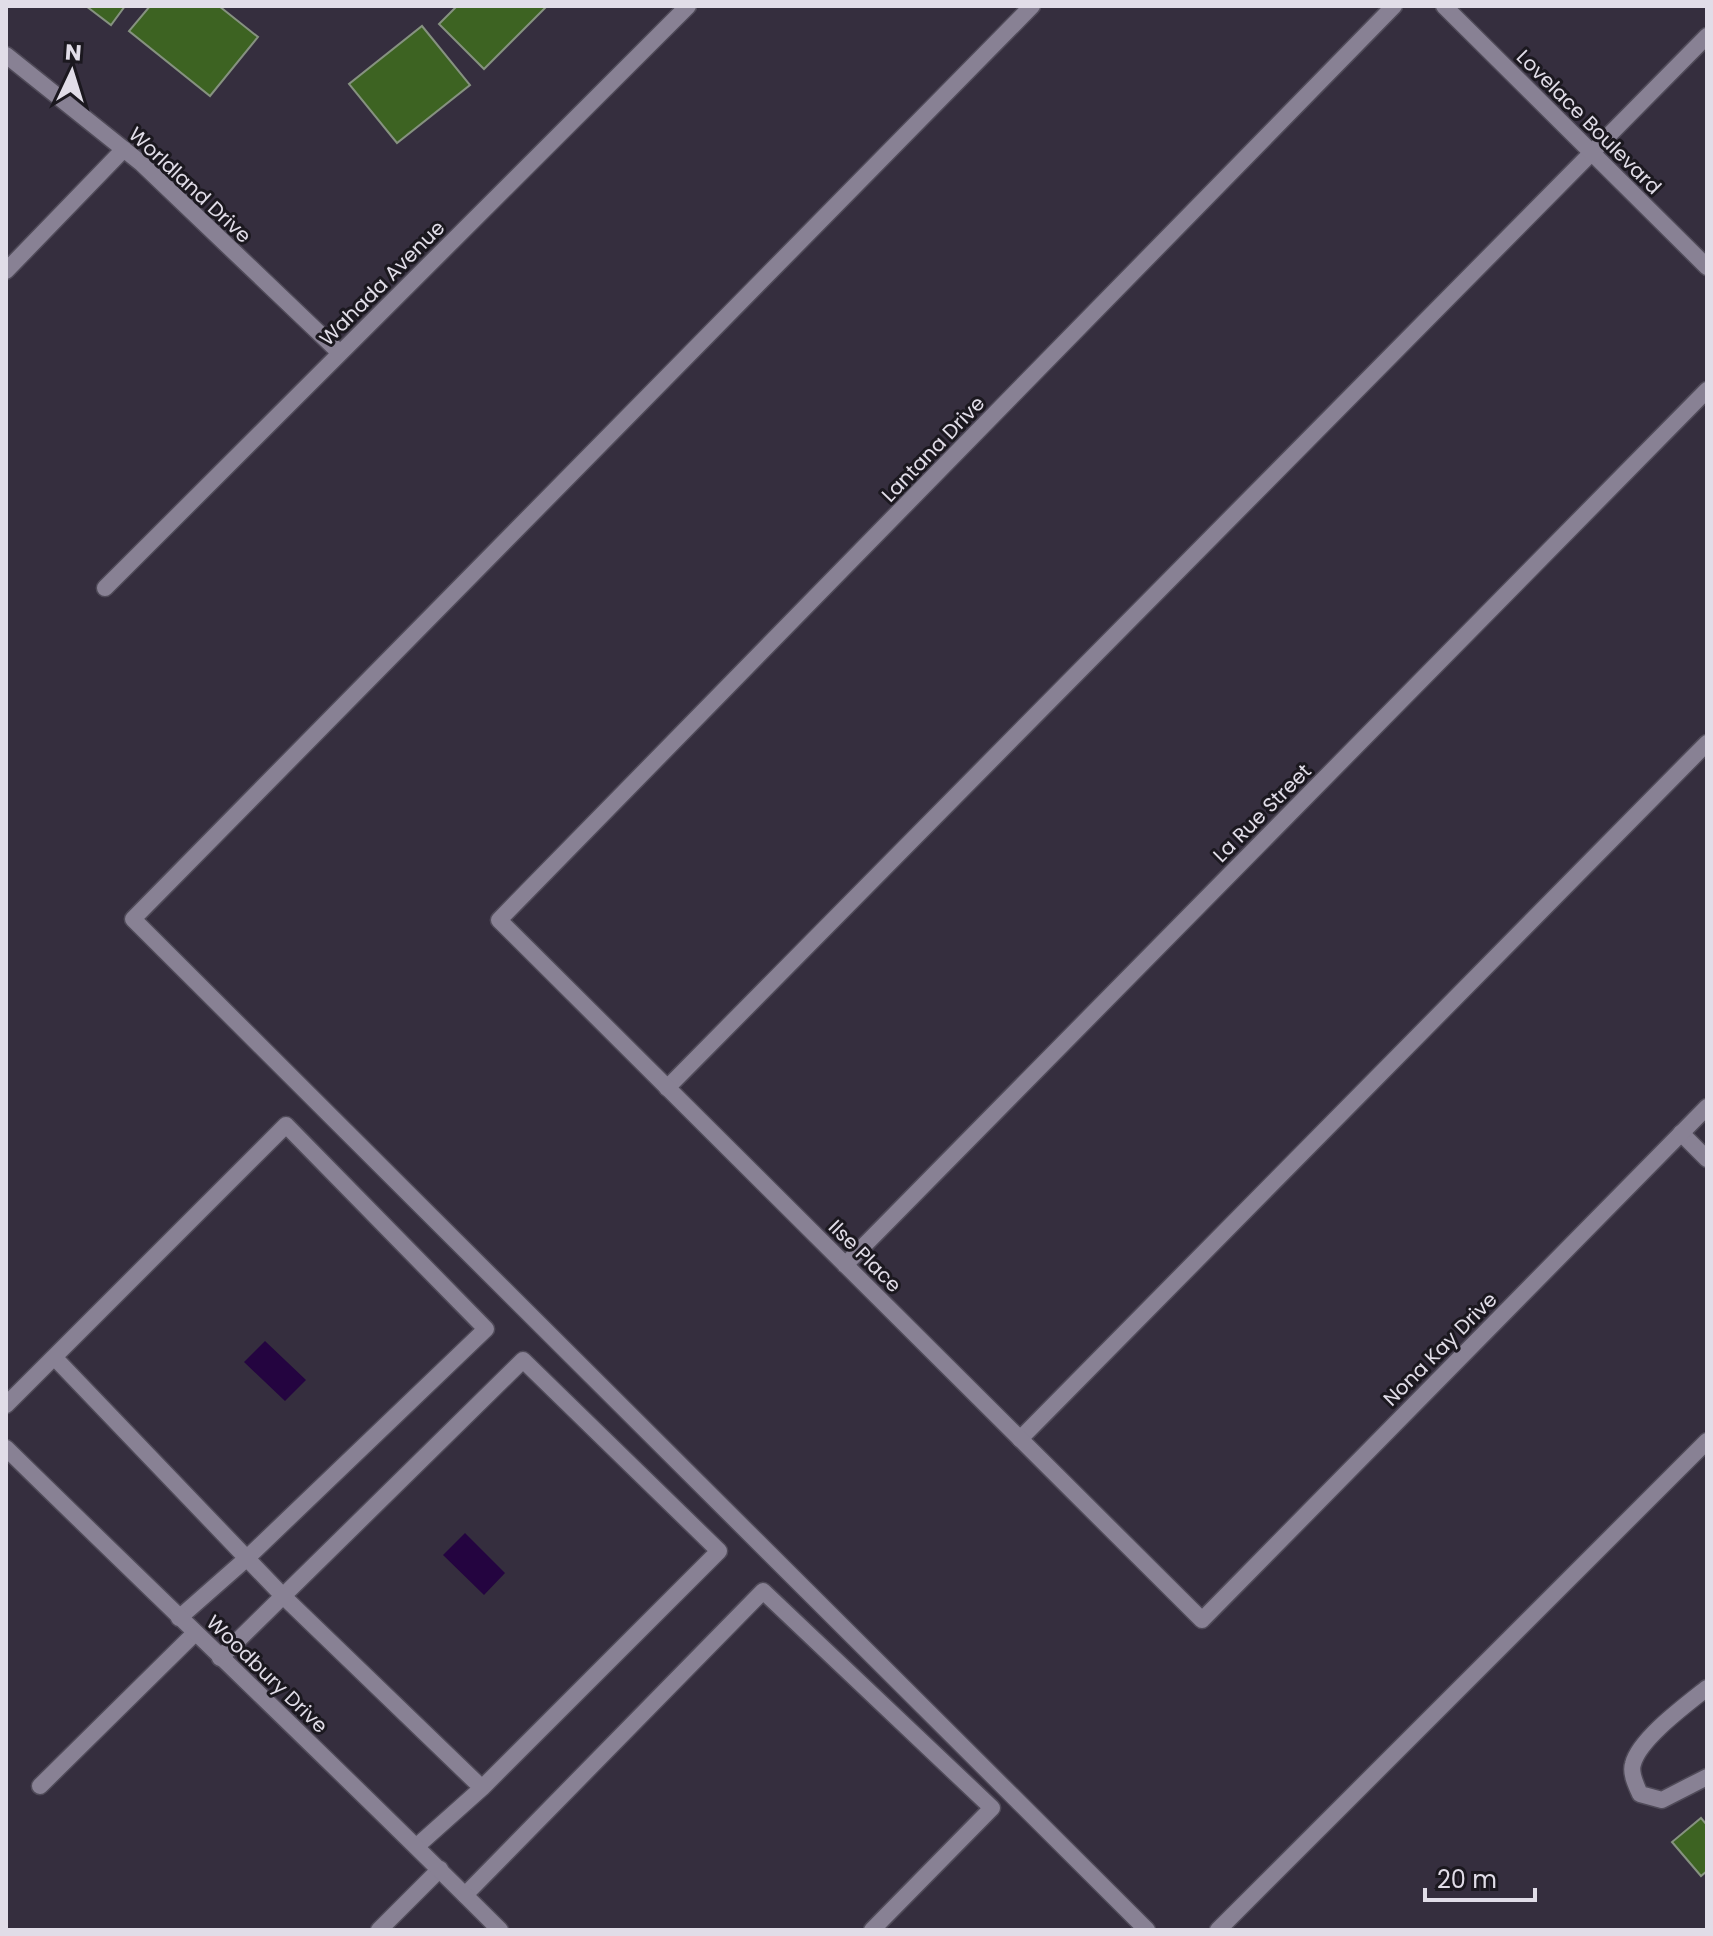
<svg xmlns="http://www.w3.org/2000/svg" width="1713" height="1936" font-family="Poppins,sans-serif">
<style>
.water{fill:#240440}
.building{fill:#3d6322;stroke:#869280;stroke-width:2}
.lines{fill:none;stroke-linecap:round;stroke-linejoin:round}
.service-casing{stroke:#4f4a58;stroke-width:19}
.minor-casing{stroke:#4f4a58;stroke-width:19}
.service{stroke:#888194;stroke-width:16}
.minor{stroke:#888194;stroke-width:16}
.labels{text-anchor:middle;dominant-baseline:central;stroke-width:6;stroke-linejoin:round;paint-order:stroke}
.street-label{font-size:20px;fill:#e1dde8;stroke:#1b181f}
</style>
<rect width="100%" height="100%" fill="#352e3e"/>
<path class="water" d="M265,1341L306,1380L285,1401L244,1362Z
M465,1533L505,1573L484,1595L443,1555Z"/>
<path class="building" d="M86,6H125L111,25Z
M150,6H219L258,37L210,96L129,31Z
M457,6H547L484,69L439,24Z
M422,26L470,85L397,143L349,84Z
M1701,1818L1707,1825V1871L1701,1876L1672,1842Z"/>
<g class="lines">
<defs>
<path id="service" d="M1032,6L133,919L1147,1930
M667,1088L1707,36
M1681,1133L1707,1159
M54,1357L283,1596L482,1788
M6,1405L286,1125L486,1329L246,1559L179,1618
M1020,1439L1707,743
M220,1658L523,1360L719,1551L482,1788L417,1846
M1707,1688C1687,1704 1639,1739 1633,1764C1630,1773 1636,1785 1640,1794L1662,1800L1707,1777
M40,1786L195,1633
M465,1895L763,1591L992,1808L872,1930
M379,1930L440,1869
M1218,1930L1707,1441"/>
<path id="minor" d="M1394,6L499,920L1202,1620L1707,1107
M1444,6L1707,267
M6,55L141,163L340,353
M6,271L124,149
M105,588L688,6
M845,1265L1707,390
M6,1448C170,1609 337,1767 500,1930"/>
</defs>
<use href="#service" class="service-casing"/>
<use href="#minor" class="minor-casing"/>
<use href="#service" class="service"/>
<use href="#minor" class="minor"/>
</g>
<g class="labels">
<g class="street-label">
<text transform="translate(1589 122) rotate(45)">Lovelace Boulevard</text>
<text transform="translate(190 185) rotate(43)">Worldland Drive</text>
<text transform="translate(382 283) rotate(-45)">Wahada Avenue</text>
<text transform="translate(933 449) rotate(-46)">Lantana Drive</text>
<text transform="translate(1262 813) rotate(-45)">La Rue Street</text>
<text transform="translate(865 1256) rotate(45)">Ilse Place</text>
<text transform="translate(1440 1349) rotate(-45)">Nona Kay Drive</text>
<text transform="translate(267 1674) rotate(44)">Woodbury Drive</text>
</g>
</g>
<rect width="1713" height="1936" fill="none" stroke="#e1dde8" stroke-width="16"/>
<g transform="translate(72 72) rotate(4)" stroke="#1b181f" stroke-width="6" paint-order="stroke">
<path d="M0-6L14 30L0 20L-14 30Z" fill="#e1dde8"/>
<text y="-12" font-size="22" font-weight="bold" text-anchor="middle" fill="#e1dde8">N</text>
</g>
<path d="M1425 1888v12h110v-12" fill="none" stroke="#e1dde8" stroke-width="4"/>
<text x="1437" y="1888" font-size="24" fill="#e1dde8" stroke="#1b181f" stroke-width="6" paint-order="stroke">20 m</text>
</svg>
